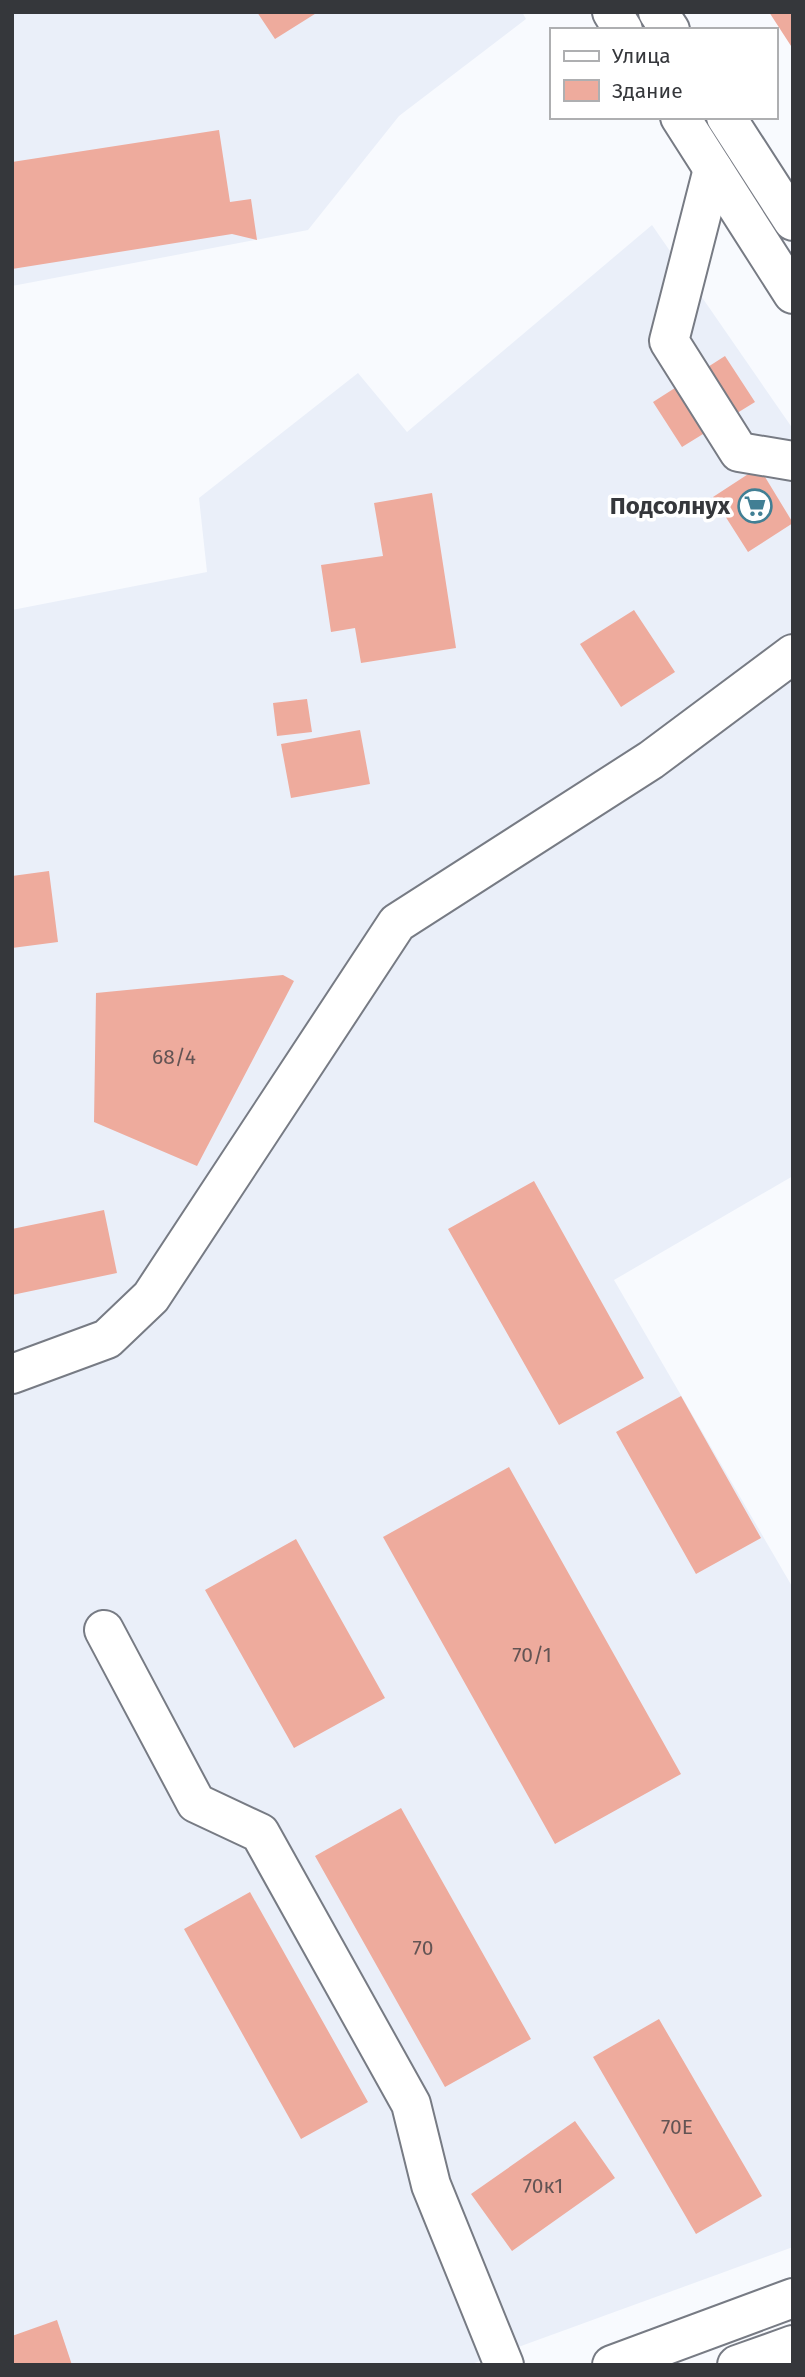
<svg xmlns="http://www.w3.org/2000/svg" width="805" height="2377" font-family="'Fira Sans',sans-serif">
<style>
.built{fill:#eaeff9}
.building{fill:#eeab9d}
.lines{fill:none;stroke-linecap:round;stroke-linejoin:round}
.minor-casing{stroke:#777b84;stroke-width:42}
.major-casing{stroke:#777b84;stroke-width:42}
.minor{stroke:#fff;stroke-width:38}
.major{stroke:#fff;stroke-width:38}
.labels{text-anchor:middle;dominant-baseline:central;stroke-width:7;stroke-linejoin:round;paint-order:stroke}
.number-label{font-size:21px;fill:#635454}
.poi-label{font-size:24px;font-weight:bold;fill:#35373b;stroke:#fff;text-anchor:end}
</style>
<rect width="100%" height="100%" fill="#f8fafe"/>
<path class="built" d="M12,12H522L526,19L399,116L308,230L12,286Z
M652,225L793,429V1176L614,1280L793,1588V2247L469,2365H12V610L207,572L199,498L358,373L407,432Z"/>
<path class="building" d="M257,12H318L275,39Z
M769,12H793V49Z
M219,130L230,202L251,199L257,240L232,234L12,269V162Z
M725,356L755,402L682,447L653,402Z
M759,467L793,523L748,552L713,497Z
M432,493L456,648L361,663L355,628L331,632L321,565L383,556L374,503Z
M634,610L675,672L621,707L580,644Z
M307,699L312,732L277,736L273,703Z
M360,730L370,784L291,798L281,744Z
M49,871L58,942L12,948V876Z
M283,975L294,981L197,1166L94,1122L96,993Z
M534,1181L644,1378L559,1425L448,1229Z
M104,1210L117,1273L12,1295V1229Z
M681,1396L761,1538L696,1574L616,1432Z
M509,1467L681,1774L555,1844L383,1537Z
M296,1539L385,1698L294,1748L205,1590Z
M401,1808L531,2039L445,2087L315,1856Z
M250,1892L368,2102L301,2139L184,1929Z
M659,2019L762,2196L696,2234L593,2057Z
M575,2121L615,2178L512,2251L471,2194Z
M57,2320L72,2365H12V2336Z"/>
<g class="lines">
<defs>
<path id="minor" d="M713,169L669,341L739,452L793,461
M12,1374L107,1339L151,1297L397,923L651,760L793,654
M104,1630L196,1803L260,1833L411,2104L431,2185L504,2365"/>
<path id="major" d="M612,12L623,30
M658,12L670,30
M680,117L793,294
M726,117L793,221
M612,2365L793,2298
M737,2365L793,2345"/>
</defs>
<use href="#minor" class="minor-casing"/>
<use href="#major" class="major-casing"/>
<use href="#minor" class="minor"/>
<use href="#major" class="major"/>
</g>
<defs>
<symbol id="supermarket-ring" viewBox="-11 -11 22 22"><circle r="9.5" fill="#fff" stroke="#417f94" stroke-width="1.5"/><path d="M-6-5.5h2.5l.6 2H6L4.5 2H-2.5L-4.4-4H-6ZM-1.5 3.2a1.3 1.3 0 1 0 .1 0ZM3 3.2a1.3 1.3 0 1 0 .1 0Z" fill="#417f94"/></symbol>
</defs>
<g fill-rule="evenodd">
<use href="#supermarket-ring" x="736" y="487" width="38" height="38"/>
</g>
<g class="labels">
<g class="number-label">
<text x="174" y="1057">68/4</text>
<text x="532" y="1655">70/1</text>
<text x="423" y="1948">70</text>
<text x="677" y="2127">70Е</text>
<text x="543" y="2186">70к1</text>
</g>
<g class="poi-label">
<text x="730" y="506">Подсолнух</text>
</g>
</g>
<rect width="805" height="2377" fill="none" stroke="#35373b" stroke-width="28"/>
<rect x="550" y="28" width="228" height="91" fill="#ffffff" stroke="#aeafb1" stroke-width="2"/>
<rect x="564" y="51" width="35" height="10" fill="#ffffff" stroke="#aeafb1" stroke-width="2"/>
<text x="612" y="63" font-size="21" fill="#35373b">Улица</text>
<rect x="564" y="80" width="35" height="21" fill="#eeab9d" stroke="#aeafb1" stroke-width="2"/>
<text x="612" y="98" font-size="21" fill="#35373b">Здание</text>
</svg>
